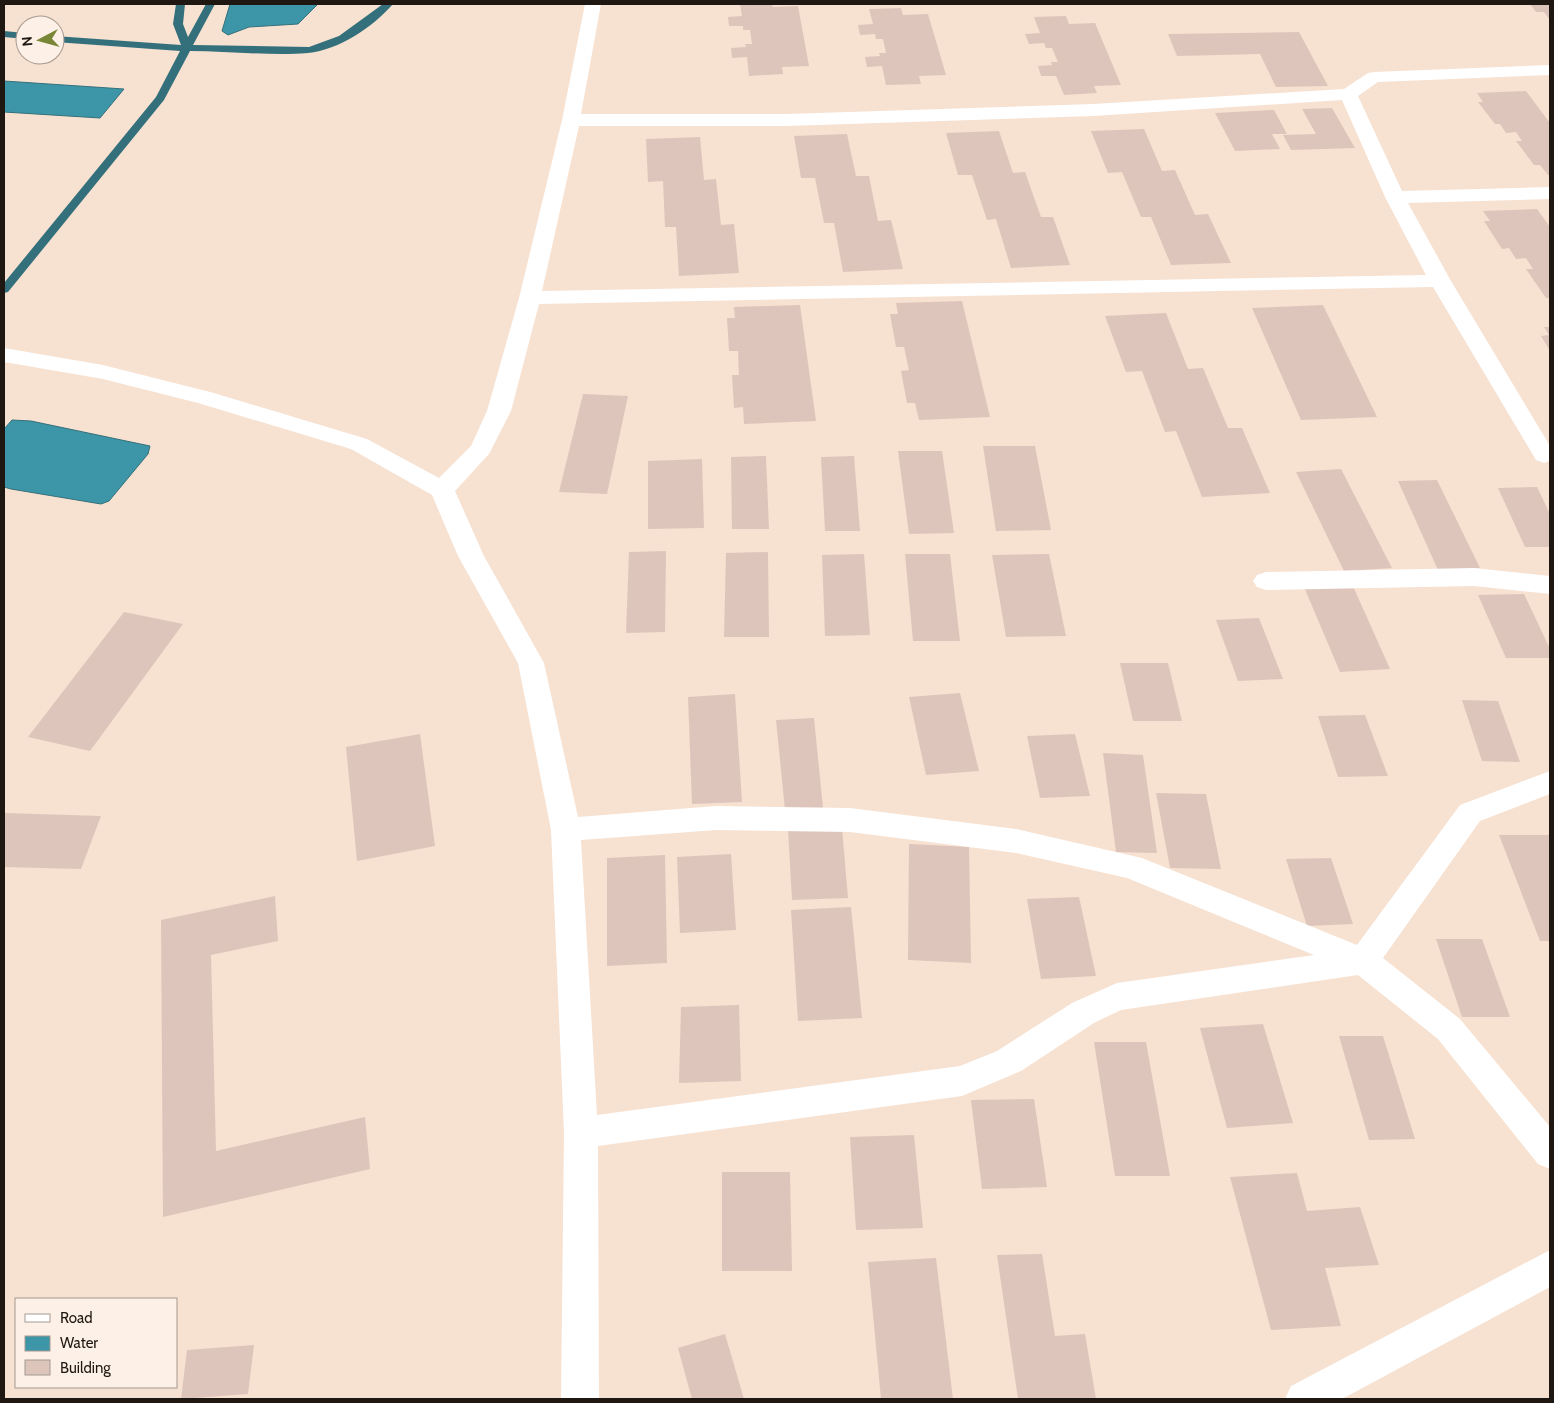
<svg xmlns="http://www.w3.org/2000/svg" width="1554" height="1403" font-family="Cabin,sans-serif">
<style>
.water{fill:#3d96a8;stroke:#34707b}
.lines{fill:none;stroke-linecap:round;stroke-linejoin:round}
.stream{fill:#34707b;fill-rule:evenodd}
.building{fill:#dec5bb}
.minor{fill:#fff;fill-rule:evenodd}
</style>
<rect width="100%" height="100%" fill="#f7e1d1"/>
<path class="water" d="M230,4H318L298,24L249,27L228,35L222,31Z
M4,81L124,89L100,118L4,112Z
M12,420L31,421L150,446L148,454L109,501L101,504L11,489L4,487V429Z"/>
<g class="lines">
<path class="stream" d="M176,4H185L183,24L188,37L206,4H215L193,45L309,47L339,36L383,4H393C373,27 339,50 308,53C271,56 228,51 190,51L164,100L8,292L4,293V283L156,97L180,51L55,42V36L181,45L173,24Z
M4,31L25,33V39L4,37Z"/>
</g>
<path class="building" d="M740,4H772L773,7L798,6L809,66L782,67L783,74L749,76L747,57L732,58L731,48L746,47L745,44H752L750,30H743V26H729L728,17L742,16Z
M1530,4H1550V20L1544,12H1536Z
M901,8L903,15L928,14L946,75L919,76L921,84L886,85L882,66L867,67L865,57L880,56L879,53H886L883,39H876L875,34L860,35L858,25L873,24L869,9Z
M1066,16L1069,24L1095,23L1121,85L1094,86L1097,93L1064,95L1056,76H1041L1038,66L1052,65L1051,62H1058L1052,48H1046L1044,43L1029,44L1025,34L1040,33L1034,17Z
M1299,32L1328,86L1276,87L1260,54L1177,56L1168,34Z
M1526,91L1550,123V175H1548L1540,165H1534L1516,141H1522L1516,132L1506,133L1500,124H1495L1478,102H1483L1477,93Z
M1332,108L1355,148L1291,150L1283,135L1316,134L1302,109Z
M1274,110L1287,134H1272L1280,149L1235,151L1215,113Z
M1144,129L1162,171L1175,170L1195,215L1208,214L1231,263L1171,265L1151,217H1141L1122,172L1108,173L1091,131Z
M999,131L1013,173L1025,172L1041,217H1053L1070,265L1011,268L996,219L987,220L972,175H958L946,133Z
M847,134L856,176H869L878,221L891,220L903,269L843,272L834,223H824L815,178H801L794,136Z
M700,137L704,180L716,179L721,225L734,224L739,273L679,276L676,227H665L663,181L648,182L646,139Z
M1537,209L1550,227V298H1546L1526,269H1533L1526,258L1516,259L1509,248L1502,249L1484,221H1490L1483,211Z
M962,301L990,417L919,420L915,403H907L901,371L909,370L904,347H896L890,314H898L896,303Z
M800,305L816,421L744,424L743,407L734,408L732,375H739L738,351H729L727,318H735L734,307Z
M1323,305L1377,417L1301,420L1252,308Z
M1166,313L1188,369L1203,368L1228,428H1242L1270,493L1202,497L1176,431L1165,432L1142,371L1126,372L1105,316Z
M1544,327H1550V351L1541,336L1549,335Z
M583,394L628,396L607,494L559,492Z
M983,446H1035L1051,530L996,531Z
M898,451H942L954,533L909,534Z
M766,456L769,529H732L731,457Z
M854,456L860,531H825L821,457Z
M702,459L704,528L648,529V461Z
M1341,469L1392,568L1344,571L1296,472Z
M1437,480L1480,568L1438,570L1398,481Z
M1537,487L1550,514V547H1525L1498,488Z
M666,551L665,632L626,633L629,552Z
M768,552L769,637H724L726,553Z
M864,554L870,635L825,636L822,555Z
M905,554H950L960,641H913Z
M1049,554L1066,636L1006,637L992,555Z
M1352,584L1390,669L1340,672L1304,587Z
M1524,594L1550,649V658H1506L1478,595Z
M124,612L183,624L90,751L28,737Z
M1259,618L1283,679L1238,681L1216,620Z
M1120,663H1168L1182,721H1133Z
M960,693L979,771L926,775L909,697Z
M735,694L742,802L692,804L688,697Z
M1462,700L1498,701L1520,762L1482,761Z
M1365,715L1388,776L1338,777L1318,716Z
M814,718L823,808L785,810L776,720Z
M420,734L435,846L357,861L346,747Z
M1075,734L1090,796L1040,798L1027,736Z
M1103,753L1143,755L1157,853L1116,852Z
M1156,793L1206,794L1221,869L1170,868Z
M4,813L101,816L81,869L4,867Z
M842,828L848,898L792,900L788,829Z
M1499,835H1550V941H1540Z
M909,844L969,847L971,963L908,960Z
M731,854L736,930L680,933L677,857Z
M665,855L667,963L607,966V858Z
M1331,858L1353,924L1307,926L1286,859Z
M275,896L278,941L211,955L216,1151L365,1117L370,1169L163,1217L161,920Z
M1079,897L1096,976L1041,979L1027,899Z
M851,907L862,1018L798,1021L791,910Z
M1436,939H1482L1510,1017H1462Z
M739,1005L741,1081L679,1083L681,1007Z
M1263,1024L1293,1123L1227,1128L1200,1028Z
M1339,1036H1383L1415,1139L1369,1140Z
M1094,1042H1146L1170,1176H1115Z
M1034,1099L1047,1187L982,1189L971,1100Z
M914,1135L923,1228L856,1230L850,1137Z
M722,1172H790L792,1271H722Z
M1297,1173L1307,1211L1360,1207L1379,1265L1325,1268L1341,1326L1271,1330L1230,1177Z
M1042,1254L1055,1336L1085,1334L1096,1399H1018L997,1255Z
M936,1258L953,1399H881L868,1262Z
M725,1334L744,1399H692L678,1348Z
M254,1345L248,1394L181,1399L187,1350Z"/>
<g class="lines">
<path class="minor" d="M585,4H601L581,114H787L1093,104L1344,89L1368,73L1374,72L1550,65V75L1378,82L1358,96L1402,191L1550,187V199L1408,203L1451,281L1550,446V461L1544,463L1536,460L1433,287L539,304L511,411L489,454L455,491L484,556L544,663L578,817L716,806L850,808L1016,829L1142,858L1357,945L1460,805L1550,771V794L1480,821L1383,958L1460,1019L1550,1127V1169L1538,1164L1438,1039L1358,975L1121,1010L1094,1023L1021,1071L962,1096L598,1146L599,1399H561L564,1133L551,830L518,663L458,556L432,495L351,449L198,403L103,379L4,362V348L103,365L214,393L367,439L439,478L471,446L487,411L519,298L562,120ZM1342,100L1385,197L1426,275L542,291L579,126H787L1093,116ZM716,830L850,832L1016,853L1127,878L1314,955L1117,983L1072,1003L997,1051L960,1066L597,1115L581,840Z
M1474,568L1550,576V594L1474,586L1266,590L1257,587L1253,581L1257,575L1266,572Z
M1550,1250V1287L1342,1399H1285L1291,1386Z"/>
</g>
<rect width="1554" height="1403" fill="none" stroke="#1f1812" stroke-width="10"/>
<rect x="15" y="1298" width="162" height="90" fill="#fdf0e6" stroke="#a49a91"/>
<rect x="25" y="1314" width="25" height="8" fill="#ffffff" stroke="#a49a91"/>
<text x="60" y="1323" font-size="15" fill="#1f1812">Road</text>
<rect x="25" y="1336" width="25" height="15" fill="#3d96a8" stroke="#a49a91"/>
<text x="60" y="1348" font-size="15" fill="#1f1812">Water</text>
<rect x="25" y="1360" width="25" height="15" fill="#dec5bb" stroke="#a49a91"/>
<text x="60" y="1373" font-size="15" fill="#1f1812">Building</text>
<g transform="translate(40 40) rotate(264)"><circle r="24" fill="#fdf0e6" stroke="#a49a91"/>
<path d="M0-4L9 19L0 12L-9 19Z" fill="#798635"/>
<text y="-8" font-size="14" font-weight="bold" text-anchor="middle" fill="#1f1812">N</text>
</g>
</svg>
